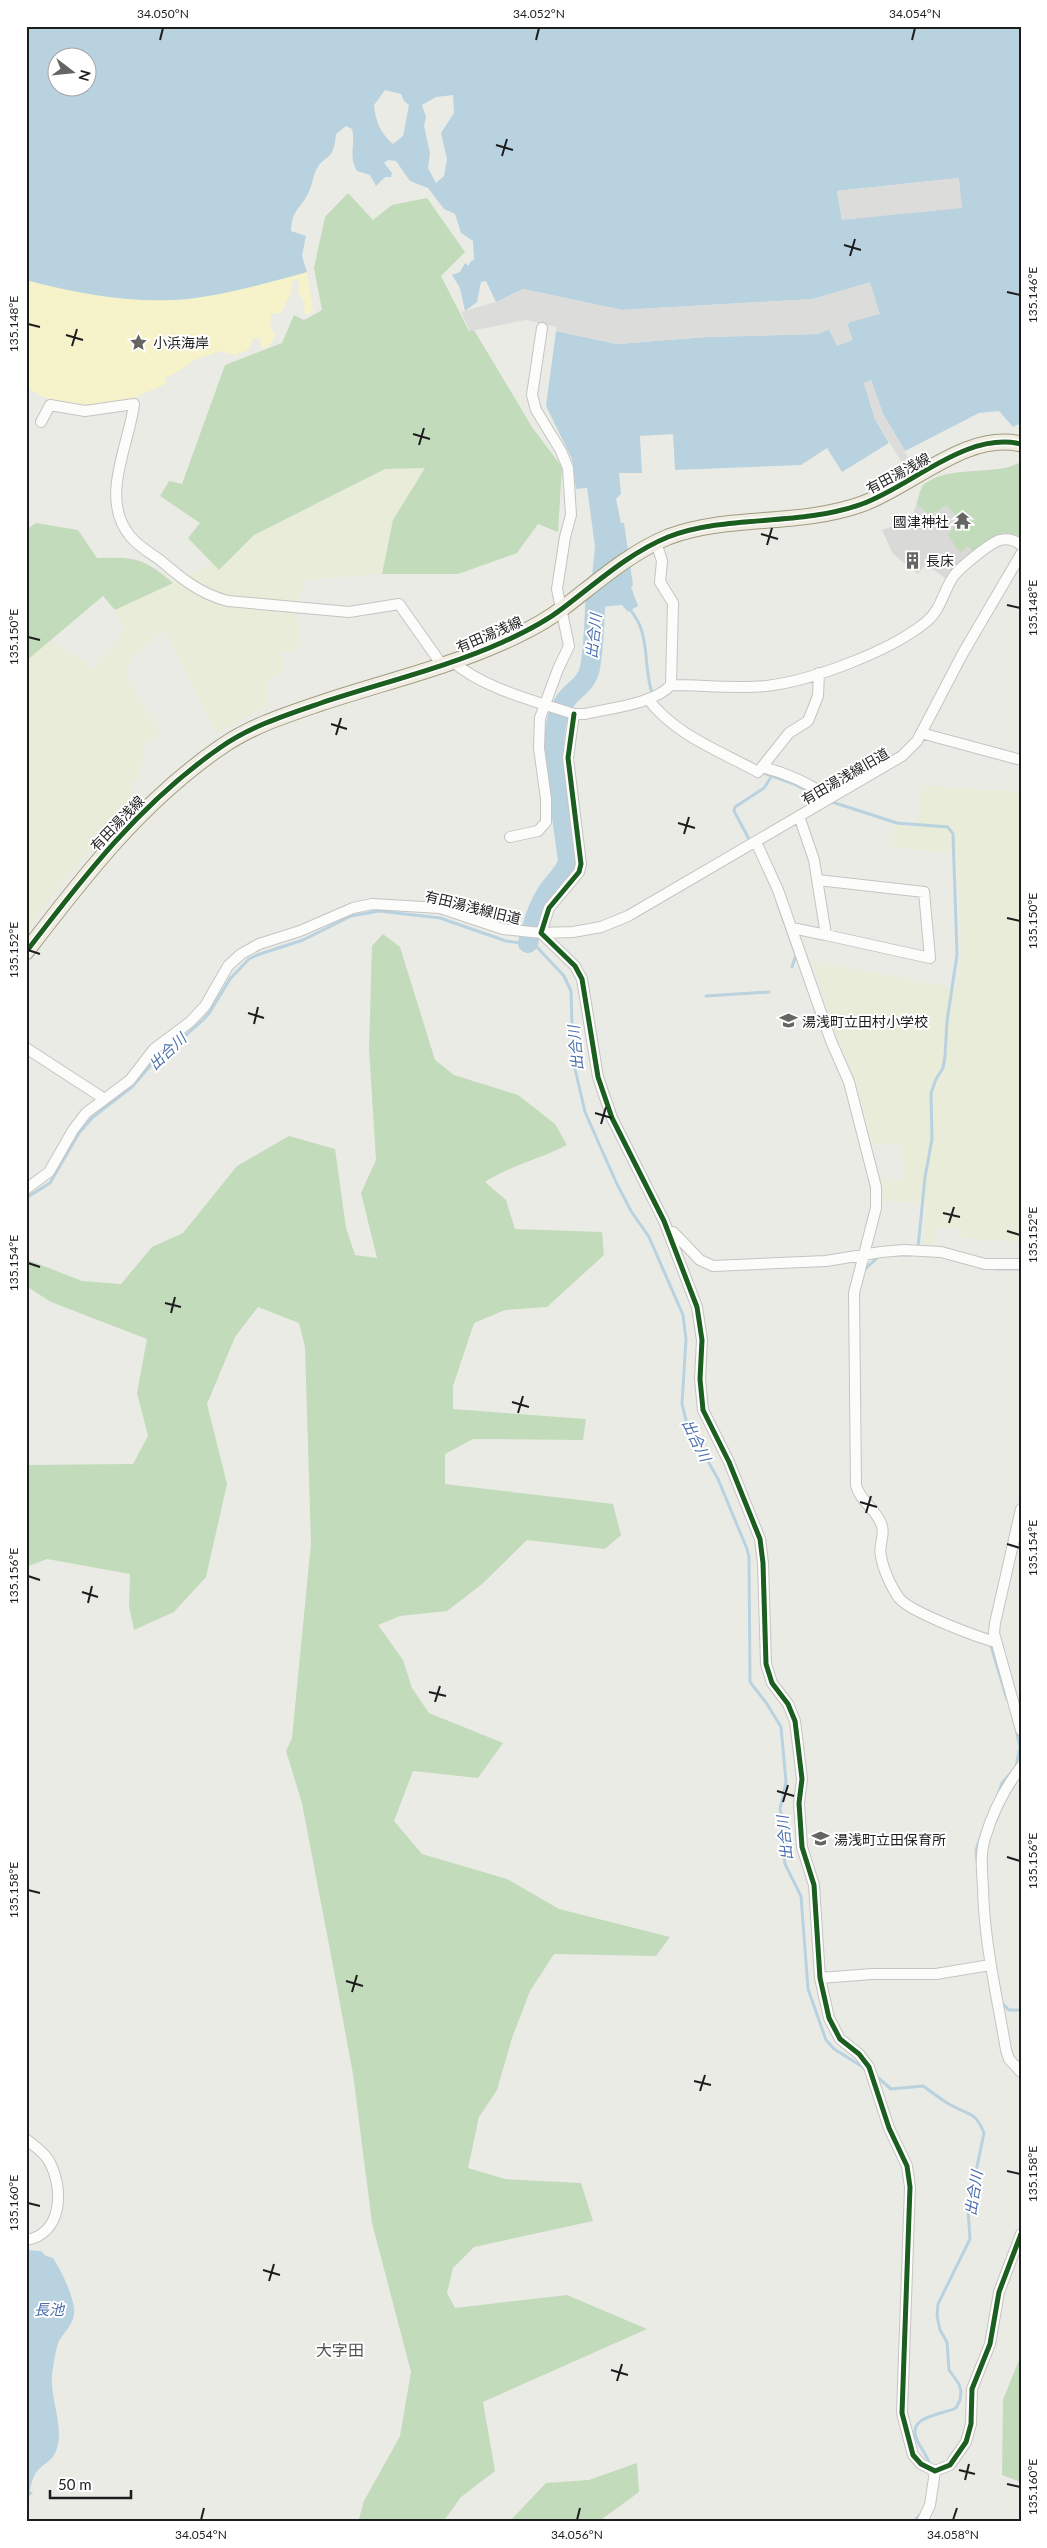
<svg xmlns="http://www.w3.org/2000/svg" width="1047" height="2548" font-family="Lato,'Noto Sans JP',sans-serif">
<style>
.religious{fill:#d9d9d7}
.farmland{fill:#e9ecd9}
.forest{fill:#c2dbbb}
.sand{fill:#f6f2c9}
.water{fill:#b9d2df;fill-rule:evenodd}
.pier{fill:#dcdcda}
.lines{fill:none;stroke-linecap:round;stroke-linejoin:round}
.stream{stroke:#b9d2df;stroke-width:3}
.river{stroke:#b9d2df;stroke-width:20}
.minor-casing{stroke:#c4c4c2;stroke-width:12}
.primary-casing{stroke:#a29c82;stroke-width:17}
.minor{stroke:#fcfcfb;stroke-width:10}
.primary{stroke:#f0ede3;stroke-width:15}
.cycleway-casing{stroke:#fff;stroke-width:8}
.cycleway{stroke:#1b5e20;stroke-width:5}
.ticks{fill:none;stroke:#1d1d1d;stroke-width:2}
.labels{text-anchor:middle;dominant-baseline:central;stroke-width:4;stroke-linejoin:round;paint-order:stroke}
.poi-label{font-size:14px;fill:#1d1d1d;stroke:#fff;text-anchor:start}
.street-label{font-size:14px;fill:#1d1d1d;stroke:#fff}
.water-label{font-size:15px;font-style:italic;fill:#4a6fac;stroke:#fff}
.quarter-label{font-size:16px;fill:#505050;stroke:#fff}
.neatline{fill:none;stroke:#1d1d1d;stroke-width:2}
.ticks-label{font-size:12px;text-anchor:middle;fill:#1d1d1d}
</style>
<rect width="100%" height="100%" fill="#ebebe6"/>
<path class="religious" d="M1021,462V537L1007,533L995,536L946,579L926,564L918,574L893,554L882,530L902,523L913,515L920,491L924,484L956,473L1009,468Z"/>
<path class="farmland" d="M425,467L393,519L382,574L304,580L297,616L302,646L282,654L285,672L268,678L269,704L217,734L165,630L134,656L125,669L160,736L144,742L140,775L129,785L140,800L78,862L26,931V661L51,640L93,668L124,632L115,610L213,563L219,570L254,535L386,469Z
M923,785L1021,792V1242L960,1238L962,1228L939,1227L936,1244L922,1245L927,1203L884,1201L882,1180H903L901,1144H872L857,1084L837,1037L812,961L957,988L962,950L957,853L893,848V825L915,827Z"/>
<path class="forest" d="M348,193L373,220L392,205L427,198L465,252L441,276L469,331L474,330L532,427L562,467L558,532L538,524L517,553L458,574H382L393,520L425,468L385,469L254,535L219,570L188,538L200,523L160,496L169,481L182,484L225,365L282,343L294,315L304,320L322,310L314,268L325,217Z
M1021,462V537C1002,527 989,541 974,553L968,546L960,553L948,535L957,522L956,515L946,505L936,512L928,514L917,504L922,486C948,463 992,478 1021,462Z
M36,523L78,530L97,558C134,557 143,557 173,583L115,610L103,596L26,661V530Z
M383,934L400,947L435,1060L454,1075L518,1095L555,1124L567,1145C540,1159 511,1165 485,1182L506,1200L515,1229L602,1232L604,1255L547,1307L505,1310L474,1323L453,1386V1409L586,1419L583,1440L473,1439L445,1454V1484L613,1504L621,1535L605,1549L527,1540L481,1585L447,1611L400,1616L378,1625L403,1660L412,1688L429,1713L503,1743L478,1778L413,1771L394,1821L422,1854L507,1879L559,1909L670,1937L656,1956L554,1954L530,1991L512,2038L497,2090L479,2117L468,2168L505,2179L581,2183L593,2221L474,2247L453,2268L447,2293L455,2308L567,2295L647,2329L483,2402L495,2471L461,2497L443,2522H358L364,2501L400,2436L411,2372L372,2223L353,2074L333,1966L302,1803L286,1751L292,1738L311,1543L305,1347L299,1323L258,1307L235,1337L207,1404L227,1484L206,1577L174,1612L134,1630L129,1606L130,1574L47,1559L26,1567V1465L133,1464L148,1436L137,1393L147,1339L51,1302L26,1286V1259L82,1281L121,1284L152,1247L183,1233L237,1166L289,1136L335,1149L346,1228L355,1255L377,1258L361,1193L376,1160L369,1049L372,946Z
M1021,2355V2482L1002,2475L1003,2400Z
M637,2463L639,2492L598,2522H509L546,2483L589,2480Z"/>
<path class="sand" d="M307,272L313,310L308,315L304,313L305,303L298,292L300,284L297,278L293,281L291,292L281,313L271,314L270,325L275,336L269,346L263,349L259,338H253L248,350L235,355L220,351L192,361L187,366L164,379L167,383C115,408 78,419 26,387V280C78,294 135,304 188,299C228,294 268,283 307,272Z"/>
<path class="water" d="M26,26H1021V374L1019,375L1021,423L1013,427L999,411L979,413L905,451L883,414L871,380L864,383L875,419L889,443L842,472L827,448L801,465L675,470L673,434L640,436L642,473H619L621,494L616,499L621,523H624L633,585L631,587L638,606L628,612L622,605L589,608L595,546L587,488L576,489L572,459L546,406L556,331L617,344L706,337L817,334L829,329L837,345L870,283L813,299L622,310L523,289L496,302L486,281L481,282L477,302L465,311L460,288L452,275L460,272L465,263L468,266L471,261L474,260L473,241L461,233L455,214L444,209L428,188L410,181L396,161L388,160L384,163L392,173L391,177H385L376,186L370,175L357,171C348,155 356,146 352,129L346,126L336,134C333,164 326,152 316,170C313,176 313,183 310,189C303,208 292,207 291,231L306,236L302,256L307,272C268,283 228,294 188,299C135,304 78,294 26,280ZM58,58H88V88H58ZM385,90L401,94L404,101L409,105L403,136L393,144C381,134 375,120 374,105ZM453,95L454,113L441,133L447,159L444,176L436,183L428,168L430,153L424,126L426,117L422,105L436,97ZM959,178L843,220H842L837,191Z
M26,2250L41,2251L46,2256L53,2258C62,2272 71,2291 74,2307C76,2322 66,2330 59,2341C56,2346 53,2369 52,2375C50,2400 65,2427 56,2451C49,2468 34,2462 30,2491L33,2493L26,2499Z"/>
<path class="pier" d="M959,178L962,208L842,220L837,191Z
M870,282L880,314L847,323L853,340L837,346L829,329L817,334L706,337L617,344L556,331L557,327L526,320L470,331L461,312L496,302L523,289L622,310L813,299Z
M871,380L883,414L916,471L909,474L875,419L864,383Z"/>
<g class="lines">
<path class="stream" d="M630,609C633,614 638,620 640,626C649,648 644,673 653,696
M761,772L794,784L823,799
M829,801L897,823L948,827L953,834L957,955L947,1021L945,1056L943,1068L936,1079L931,1093L932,1139L925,1177L918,1248
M750,841L734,811L735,807L764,788L771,777
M778,904L796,955L792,967
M706,996L769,992
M26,1198L50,1183L79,1133L93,1117L132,1087L163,1051L177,1043L203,1020L210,1012L230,979L249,959L257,955L303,940L351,916L379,911L440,918L506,941L535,945L564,976L571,991L573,1060L585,1112L616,1182L631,1211L649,1237L683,1315L686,1339L682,1404L687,1424L718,1479L747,1549L749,1557L750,1682L767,1704L781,1727L786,1782L780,1809L786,1835L784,1855L785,1864L801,1896L808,1989L826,2040L834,2049L866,2069
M897,1255H911
M996,1269H1020
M863,1271L878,1257
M990,1643L1007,1699
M1016,1729L1020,1747L1016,1767
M999,1793L1002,1783L1011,1773
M977,1861L976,1850L982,1833
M1002,2003L1009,2010H1021
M875,2075L891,2089L923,2086C932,2092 940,2099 949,2104C967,2115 975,2110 984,2133L968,2210L970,2239L938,2304L937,2316L940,2330L947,2342L949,2370L959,2384L961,2391L960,2400L956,2408C941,2415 906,2416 917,2440C921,2449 927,2455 930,2465
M913,2522L923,2512"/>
<path class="river" d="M528,943C533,923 537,908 548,891C555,880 565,874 568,861L554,757C554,739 554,717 565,701C573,689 586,686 590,668C595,640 594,611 597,583"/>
<defs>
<path id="minor" d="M41,422L50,405L85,411L134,404C129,446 99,498 130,536C138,546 150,553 160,560C181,578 200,594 228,601L349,612L399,604L442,665
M656,542L662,561L660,582L673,603L671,685
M452,661C482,688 535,701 574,714H585C610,708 654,704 671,685C702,685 735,689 766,686C811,681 891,651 926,622C941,610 943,592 953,577C959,568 990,543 1000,540C1008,538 1015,540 1021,545
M648,699C675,735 720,751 758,772L762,767C787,773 809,783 830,798
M574,714L568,758L581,864L579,872L549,908L541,933L575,966L582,979L598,1077L612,1118L664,1221L697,1307L702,1340L700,1379L703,1410L729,1462L760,1539L763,1563L766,1664L772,1683L788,1704L795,1721L802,1779L799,1803L802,1847L814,1885L820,1978L829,2018L840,2039L859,2054L869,2067L889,2128L907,2166L910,2187L902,2413L913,2455L921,2464L935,2471L950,2465L966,2442L971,2424L972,2389L990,2344L999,2292L1021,2234
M921,733L1021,760
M762,767L789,733L808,721L818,696L819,673
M510,837L538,831L546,822V799L539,748L540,718L558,669L569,646L557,589L565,537L571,515L568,468L561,451L536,410L532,395L542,328
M756,842L778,890L831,1041L849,1082L876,1187V1208L854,1293L856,1485C860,1502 877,1509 882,1526C885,1537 878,1546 881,1556C883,1569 891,1587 899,1598C910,1612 977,1637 996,1642
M818,880L924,892L930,958L826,935
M792,928L826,935L814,860L799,816
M26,1048L103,1098
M26,1189L49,1172L73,1130L86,1113L130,1080L154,1049L190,1022L205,1006L228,966L241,954L259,944L300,931L353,908L372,904L440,908L503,929L541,933L573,932L601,927L628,916L902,756L917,741L963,653L1021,554
M673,1232L700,1260L713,1266L826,1261L881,1252L904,1250L941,1252L985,1264H1021
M1021,1509L995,1623L994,1633L1021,1730
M1021,1767C1004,1789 993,1811 985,1838C980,1854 982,1871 983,1887C984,1943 997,1995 1006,2050L1009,2059L1021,2072
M820,1978L872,1974H936L990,1965
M26,2139C34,2146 44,2152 49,2161C64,2188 63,2234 26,2240
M922,2522L930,2505L935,2471"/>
<path id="primary" d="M26,952C84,876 141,802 221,747C251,726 286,715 321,703C381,683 445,668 503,642C523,633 545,622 563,608C596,583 629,553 668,537C728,514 798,527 862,504C912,486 966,431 1021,444"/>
</defs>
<use href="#minor" class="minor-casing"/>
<use href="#primary" class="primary-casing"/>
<use href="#minor" class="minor"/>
<use href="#primary" class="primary"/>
<defs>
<path id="cycleway" d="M574,714L568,758L581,864L579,872L549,908L541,933L575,966L582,979L598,1077L612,1118L664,1221L697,1307L702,1340L700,1379L703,1410L729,1462L760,1539L763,1563L766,1664L772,1683L788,1704L795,1721L802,1779L799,1803L802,1847L814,1885L820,1978L829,2018L840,2039L859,2054L869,2067L889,2128L907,2166L910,2187L902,2413L913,2455L921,2464L935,2471L950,2465L966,2442L971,2424L972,2389L990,2344L999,2292L1021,2234
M26,952C84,876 141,802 221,747C251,726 286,715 321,703C381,683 445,668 503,642C523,633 545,622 563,608C596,583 629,553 668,537C728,514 798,527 862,504C912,486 966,431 1021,444"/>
</defs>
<use href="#cycleway" class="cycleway-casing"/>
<use href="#cycleway" class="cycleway"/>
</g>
<path class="ticks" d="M160,40L163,28M536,40L539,28M912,40L915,28M496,145L513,150M502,156L507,139M844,245L861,250M850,256L855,239M1007,292L1020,295M28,324L40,327M66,335L83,340M72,346L77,329M413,434L430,439M419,445L424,428M761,534L778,539M767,545L772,528M1007,605L1020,608M28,637L40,640M331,724L347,729M336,735L341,718M678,823L695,828M684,834L689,817M1007,918L1020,921M28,950L40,954M248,1013L264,1018M254,1024L258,1007M595,1113L612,1118M601,1124L606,1107M943,1213L960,1217M949,1223L954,1207M1007,1231L1020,1235M28,1263L40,1267M165,1303L181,1307M171,1313L175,1297M512,1402L529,1407M518,1413L523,1396M860,1502L877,1507M866,1513L871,1496M1007,1544L1020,1548M28,1576L40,1580M82,1592L98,1597M88,1603L92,1586M429,1692L446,1696M435,1702L440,1686M777,1791L794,1796M783,1802L788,1785M1007,1857L1020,1861M28,1890L40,1893M346,1981L363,1986M352,1992L357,1975M694,2081L711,2085M700,2091L705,2075M1007,2171L1020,2174M28,2203L40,2206M263,2270L280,2275M269,2281L274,2264M611,2370L628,2375M617,2381L622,2364M959,2470L975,2474M965,2480L969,2464M1007,2484L1020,2487M201,2520L204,2508M577,2520L580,2508M953,2520L957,2508"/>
<defs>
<symbol id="sight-bare" viewBox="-9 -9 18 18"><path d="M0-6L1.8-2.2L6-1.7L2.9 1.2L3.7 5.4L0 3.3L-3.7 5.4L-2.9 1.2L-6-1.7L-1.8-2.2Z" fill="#656563" stroke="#fff" stroke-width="2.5" paint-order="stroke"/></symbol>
<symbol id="temple-bare" viewBox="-9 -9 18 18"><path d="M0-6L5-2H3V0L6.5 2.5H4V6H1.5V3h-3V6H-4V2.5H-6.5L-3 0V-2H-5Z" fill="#656563" stroke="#fff" stroke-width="2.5" paint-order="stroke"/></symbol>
<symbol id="building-bare" viewBox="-9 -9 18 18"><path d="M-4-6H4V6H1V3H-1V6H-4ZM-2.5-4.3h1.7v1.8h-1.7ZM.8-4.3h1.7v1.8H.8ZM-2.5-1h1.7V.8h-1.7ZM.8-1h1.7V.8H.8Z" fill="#656563" stroke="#fff" stroke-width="2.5" paint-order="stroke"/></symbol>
<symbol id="school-bare" viewBox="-9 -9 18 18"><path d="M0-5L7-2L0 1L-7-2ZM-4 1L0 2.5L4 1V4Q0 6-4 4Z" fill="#656563" stroke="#fff" stroke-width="2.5" paint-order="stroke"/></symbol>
</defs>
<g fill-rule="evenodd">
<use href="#sight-bare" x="126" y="330" width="25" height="25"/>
<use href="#temple-bare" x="950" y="508" width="25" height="25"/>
<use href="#building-bare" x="900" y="548" width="25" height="25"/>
<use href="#school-bare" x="776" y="1008" width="25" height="25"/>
<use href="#school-bare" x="808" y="1826" width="25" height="25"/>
</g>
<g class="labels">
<g class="poi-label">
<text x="153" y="342">小浜海岸</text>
<text x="949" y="521" text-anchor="end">國津神社</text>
<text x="926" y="560">長床</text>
<text x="802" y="1021">湯浅町立田村小学校</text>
<text x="834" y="1839">湯浅町立田保育所</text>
</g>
<g class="street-label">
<text transform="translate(898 473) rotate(-28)">有田湯浅線</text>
<text transform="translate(489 634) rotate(-23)">有田湯浅線</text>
<text transform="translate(845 776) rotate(-30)">有田湯浅線旧道</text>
<text transform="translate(117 823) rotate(-46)">有田湯浅線</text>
<text transform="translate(473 907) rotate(14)">有田湯浅線旧道</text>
</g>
<g class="water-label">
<text transform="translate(593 636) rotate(-84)">出合川</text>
<text transform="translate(575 1048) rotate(-95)">出合川</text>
<text transform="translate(167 1051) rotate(-43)">出合川</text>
<text transform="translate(697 1440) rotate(64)">出合川</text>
<text transform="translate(784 1838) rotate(-96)">出合川</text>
<text transform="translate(973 2193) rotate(-81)">出合川</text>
<text x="49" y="2309">長池</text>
</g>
<g class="quarter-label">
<text x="340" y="2349">大字田</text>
</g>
</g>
<rect width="1047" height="2548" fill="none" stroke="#ffffff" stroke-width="55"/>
<g transform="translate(72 72) rotate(106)"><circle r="24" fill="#ffffff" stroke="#a5a5a5"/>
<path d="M0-4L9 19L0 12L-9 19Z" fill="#656563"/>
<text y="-8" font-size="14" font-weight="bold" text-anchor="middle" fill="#1d1d1d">N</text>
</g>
<path d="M50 2490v8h81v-8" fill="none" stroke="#1d1d1d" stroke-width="2.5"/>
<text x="58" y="2490" font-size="15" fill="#1d1d1d" stroke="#ffffff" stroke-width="4" paint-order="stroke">50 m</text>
<rect x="28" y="28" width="992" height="2492" class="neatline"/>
<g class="ticks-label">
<text x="163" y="18">34.050°N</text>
<text x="539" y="18">34.052°N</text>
<text x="915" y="18">34.054°N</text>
<text transform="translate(1033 295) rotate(-90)" y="4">135.146°E</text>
<text transform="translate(14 324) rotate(-90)" y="4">135.148°E</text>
<text transform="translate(1033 608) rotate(-90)" y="4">135.148°E</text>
<text transform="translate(14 637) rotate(-90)" y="4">135.150°E</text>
<text transform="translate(1033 921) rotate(-90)" y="4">135.150°E</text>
<text transform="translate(14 950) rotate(-90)" y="4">135.152°E</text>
<text transform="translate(1033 1235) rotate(-90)" y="4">135.152°E</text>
<text transform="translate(14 1263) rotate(-90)" y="4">135.154°E</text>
<text transform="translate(1033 1548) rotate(-90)" y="4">135.154°E</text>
<text transform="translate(14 1576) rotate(-90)" y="4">135.156°E</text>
<text transform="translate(1033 1861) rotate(-90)" y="4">135.156°E</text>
<text transform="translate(14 1890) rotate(-90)" y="4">135.158°E</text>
<text transform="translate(1033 2174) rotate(-90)" y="4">135.158°E</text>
<text transform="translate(14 2203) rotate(-90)" y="4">135.160°E</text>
<text transform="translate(1033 2487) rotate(-90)" y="4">135.160°E</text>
<text x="201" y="2539">34.054°N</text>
<text x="577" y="2539">34.056°N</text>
<text x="953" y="2539">34.058°N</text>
</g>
</svg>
